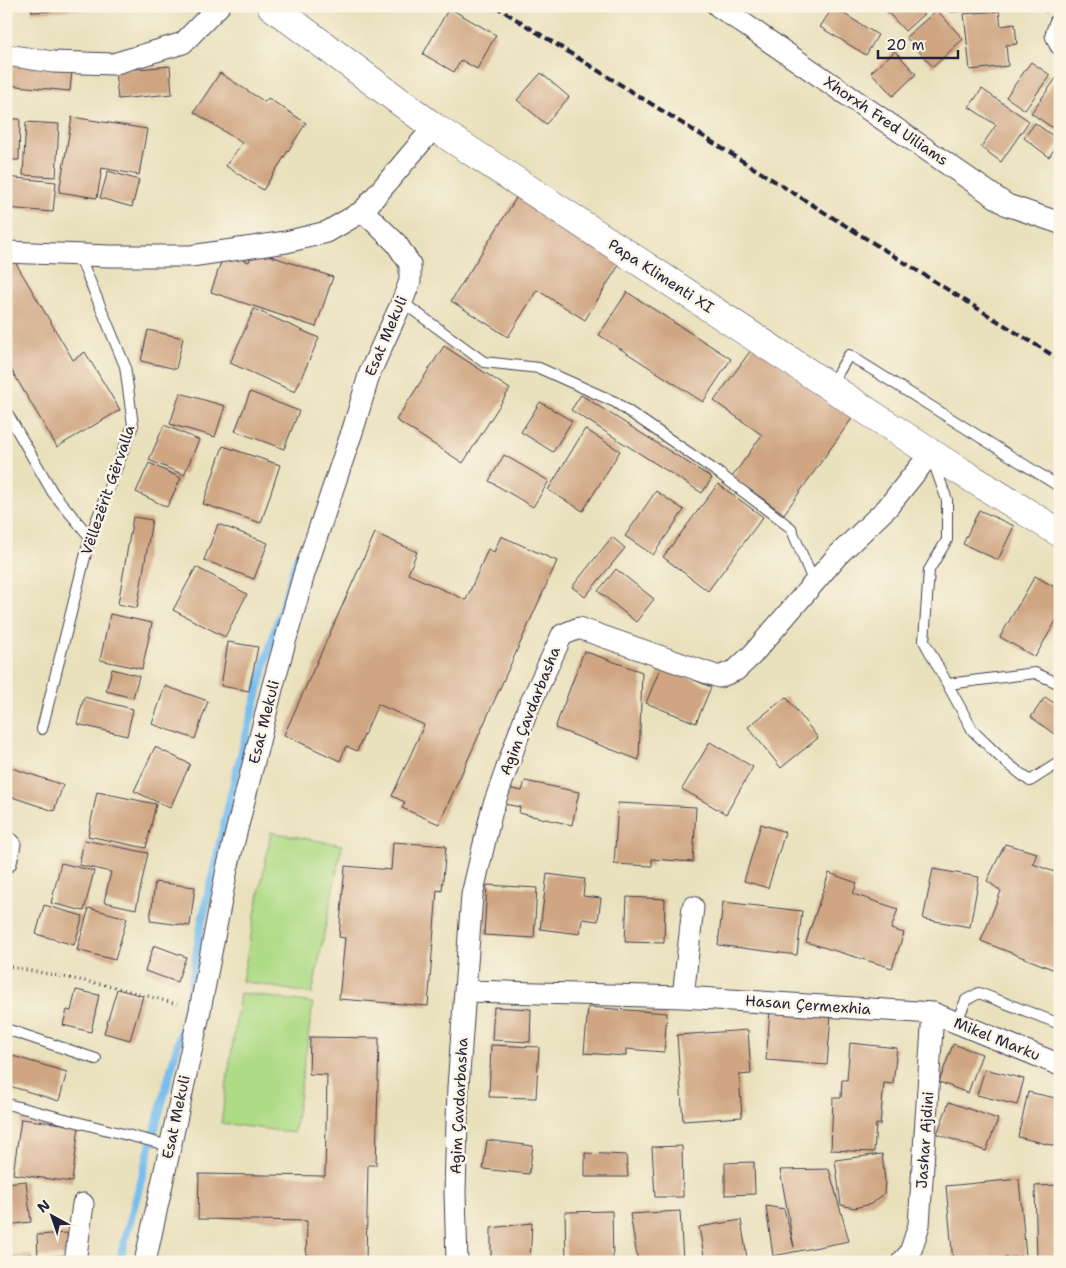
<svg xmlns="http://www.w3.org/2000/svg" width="1066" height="1268" font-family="'Shantell Sans',sans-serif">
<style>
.park{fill:#afdb86;stroke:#687e60}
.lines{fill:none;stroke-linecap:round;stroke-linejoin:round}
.stream{stroke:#78beef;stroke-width:8}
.building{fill:#cfa582}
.lane-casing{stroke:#403e4e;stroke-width:12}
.street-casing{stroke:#403e4e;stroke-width:23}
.secondary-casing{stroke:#403e4e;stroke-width:29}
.path{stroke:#403e4e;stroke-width:3;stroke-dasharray:1 4;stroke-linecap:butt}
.lane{stroke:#fff;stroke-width:10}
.street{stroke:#fff;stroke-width:21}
.secondary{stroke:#fff;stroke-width:28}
.rail{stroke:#22223b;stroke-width:4;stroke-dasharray:8 4;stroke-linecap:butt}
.labels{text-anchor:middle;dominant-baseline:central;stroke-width:5;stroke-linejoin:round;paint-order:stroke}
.street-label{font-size:15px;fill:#22223b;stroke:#fcf5e5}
</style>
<rect width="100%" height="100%" fill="#fcf5e5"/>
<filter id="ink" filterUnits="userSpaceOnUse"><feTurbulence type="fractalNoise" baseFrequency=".02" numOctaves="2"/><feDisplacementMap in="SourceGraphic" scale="10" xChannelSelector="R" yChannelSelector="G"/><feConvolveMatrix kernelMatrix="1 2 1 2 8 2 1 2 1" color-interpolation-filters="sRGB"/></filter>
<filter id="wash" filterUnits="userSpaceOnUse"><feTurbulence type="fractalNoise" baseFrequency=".0096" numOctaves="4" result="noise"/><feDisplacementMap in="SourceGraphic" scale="20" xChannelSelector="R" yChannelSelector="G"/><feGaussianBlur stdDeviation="1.12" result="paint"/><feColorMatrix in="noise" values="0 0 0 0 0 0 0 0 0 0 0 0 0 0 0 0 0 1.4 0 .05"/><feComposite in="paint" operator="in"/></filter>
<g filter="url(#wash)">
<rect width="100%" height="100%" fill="#e9e0bc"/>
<path class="park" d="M271,832L342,845L312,994L242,981Z
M240,993L313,1003L294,1133L221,1123Z"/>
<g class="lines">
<path class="stream" d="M119,1262L188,1006L201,925L236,773L267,657L298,555"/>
</g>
<g id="blocks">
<path class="building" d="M31,6H102L100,9L32,12Z
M882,6H921L926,12L905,31Z
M949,6H995V10L949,12Z
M1030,6H1050V10Z
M833,7L878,35L866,55L820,27Z
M449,8L496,35L477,69L461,60L454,72L423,54Z
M937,10L963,39L933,67L906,37Z
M999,11L1001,26L1015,24L1017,44L1006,45L1008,66L970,70L964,14Z
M895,51L916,74L893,96L871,72Z
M1031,62L1050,75L1025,110L1006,97Z
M6,64L72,70L70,91L6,85Z
M170,66L172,94L118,99L115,71Z
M220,73L265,102L268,98L306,123L263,190L226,166L242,143L194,112Z
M541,73L569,97L546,124L517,100Z
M1060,73V133L1031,113Z
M982,89L1029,121L1001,162L981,147L996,125L969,107Z
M72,117L147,129L139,175L102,168L97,198L59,192Z
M6,119H20L19,160H6Z
M26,122L59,124L56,177L23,175Z
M1035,123L1060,141L1049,157L1024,138Z
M108,171L139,180L132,207L100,198Z
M6,177L56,182L53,212L6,208Z
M518,195L622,260L585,320L537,290L508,337L451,301Z
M253,250L333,277L316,327L211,292L224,253L249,262Z
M11,255L73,360L85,352L120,410L57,447L6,361V258Z
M627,292L731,359L703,402L599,335Z
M254,309L319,338L295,392L230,363Z
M148,330L183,338L176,369L141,361Z
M444,346L510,389L463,463L396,420Z
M754,346L853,417L784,514L732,477L762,435L714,401Z
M250,392L299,411L284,449L235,431Z
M180,393L225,406L215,437L170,424Z
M581,395L712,478L702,493L571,410Z
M540,402L572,421L553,452L521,432Z
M164,425L199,440L184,475L149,460Z
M585,429L620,451L583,511L548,490Z
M223,446L280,465L261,523L203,504Z
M504,455L549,481L533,507L489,481Z
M149,463L181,478L167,507L136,492Z
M718,484L763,517L708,591L663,557Z
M656,491L684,510L653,555L625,536Z
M979,510L1014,526L998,560L963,544Z
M133,517L152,520L137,608L118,604Z
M218,524L268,543L254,579L204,560Z
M375,533L417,552L408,574L466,600L488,549L494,552L501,536L557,561L439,824L402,808L405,802L392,796L424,725L378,704L357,751L346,746L340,761L284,735Z
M612,537L625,548L585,597L572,587Z
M196,567L247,594L225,637L173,610Z
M616,569L654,599L636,622L598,591Z
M1035,576L1060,590V614L1035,657L1000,637Z
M110,614L152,623L142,669L100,660Z
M228,642L258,647L249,691L221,686Z
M584,651L642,672L639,760L555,728Z
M661,666L711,687L696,723L646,703Z
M112,669L139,676L133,698L106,691Z
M165,686L208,701L195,739L152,724Z
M84,697L133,709L127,736L77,724Z
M786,697L818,738L781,768L748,727Z
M1045,697L1060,707V725L1054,734L1031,717Z
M710,742L753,767L726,814L682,789Z
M155,747L190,764L170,808L134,791Z
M6,766L63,785L54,811L6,795Z
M525,781L579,792L572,825L519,813L520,807L504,804L507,788L522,791Z
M97,792L156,804L146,848L88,836Z
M618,803L696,807L693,862L652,859V866L614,864Z
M761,824L785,832L768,888L744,881Z
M84,840L148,853L136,909L104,902L111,872L79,865Z
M393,842L446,846L442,891L437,890L428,1006L339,999L345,938L339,937L345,866L391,870Z
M1005,844L1037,853L1033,864L1060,874V972L981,941L1001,891L987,881Z
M61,863L94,871L84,911L51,903Z
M933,869L979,877L970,927L923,919Z
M829,873L857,883L853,894L898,909L891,929L904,933L892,968L806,942Z
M547,874L585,879L583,896L601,898L598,921L582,919L580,934L540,929Z
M155,882L195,887L190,926L150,921Z
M487,885L537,888L534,938L484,935Z
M627,897L665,899L664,943L625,942Z
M723,902L802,911L797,955L718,945Z
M44,905L83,916L74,945L36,934Z
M89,908L127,918L115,960L77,950Z
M154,945L186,957L177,982L145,971Z
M117,989L143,996L130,1040L104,1033Z
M76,990L99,995L91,1032L63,1025L67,1010L71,1011Z
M494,1007L531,1009L530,1042L492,1040Z
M588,1007L667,1013L664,1052L626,1049V1056L584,1053Z
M770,1011L831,1015L827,1065L766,1060Z
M748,1030L751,1074L739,1075L742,1117L683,1121L677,1035Z
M310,1037L379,1038L376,1165H368L366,1262H306L307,1221L198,1219L199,1174L325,1176L327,1075L309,1074Z
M850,1043L897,1048L893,1084L884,1083L880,1125L876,1124L874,1152L831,1150L833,1098H841L842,1080H847Z
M953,1044L982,1054L968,1093L939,1082Z
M491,1045L539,1047L536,1098L489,1097Z
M6,1054L67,1072L59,1101L6,1085Z
M985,1069L1024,1079L1017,1105L977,1095Z
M1028,1092L1060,1099L1059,1147L1018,1137Z
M949,1102L998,1119L986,1151L937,1134Z
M21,1119L79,1126L72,1182L13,1174Z
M487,1140L533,1146L529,1174L483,1169Z
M682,1146L683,1197H655L652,1147Z
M585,1153L626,1155L628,1177H585Z
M882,1154L885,1181L884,1194L871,1204L854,1208L841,1205L835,1160Z
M754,1162L755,1194L725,1195V1163Z
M829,1169L849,1241L773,1256L766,1206L784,1209L794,1247L780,1170Z
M1019,1179L1026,1256L953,1262L946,1186Z
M26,1181L31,1222L6,1225V1183Z
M1060,1185V1259L1037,1260L1035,1186Z
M612,1211L613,1262H566L565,1212Z
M680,1211L683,1261L638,1262L630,1214Z
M741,1220L747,1258L725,1262H705L699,1227Z
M532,1223L530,1262H491V1228Z
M67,1233L68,1255L38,1257L37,1235Z
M32,1254L33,1262H6V1257Z"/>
</g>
</g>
<g filter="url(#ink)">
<use href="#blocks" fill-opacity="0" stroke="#403e4e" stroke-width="1"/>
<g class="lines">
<defs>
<path id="lane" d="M402,302L484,362L539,368L615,402L720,474L791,528L814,583
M830,386L849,355L1060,487
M6,411L53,493L90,537
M933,461L947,500V540L929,570L924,641L973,731L1002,759L1030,781L1060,762
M948,684L1035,673L1060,684
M42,729L90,537L133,425L125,366L79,255
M956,1023L966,1000L979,993L1060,1024
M6,1029L96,1059
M7,1104L170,1146"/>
<path id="street" d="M718,6L1007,205L1060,223
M1060,23L1056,35L1060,44
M6,55L53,62L113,64L183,43L219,6
M6,252L109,256H191L286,242L327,232L363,211L434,127
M6,862L10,844
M467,991L683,997L933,1013L1060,1065
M683,997L693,907
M75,1262L83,1204
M145,1262L200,1010L227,869L273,685L304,574L354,426L370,372L402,302L410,281V264L396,243L363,211
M457,1262L455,1192L458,1087L472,895L492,810L527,711L562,635L579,628L719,677L736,670L752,655L838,555L887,508L931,453
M902,1262L910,1253L919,1225L933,1013"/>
<path id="secondary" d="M271,6L434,127L931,453L1060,533"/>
</defs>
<use href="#lane" class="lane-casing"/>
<use href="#street" class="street-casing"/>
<use href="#secondary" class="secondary-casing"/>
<path class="path" d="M6,966L111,986L177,1004"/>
<use href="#lane" class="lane"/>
<use href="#street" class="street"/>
<use href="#secondary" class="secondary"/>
<path class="rail" d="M495,6L1060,360"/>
</g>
</g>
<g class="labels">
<g class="street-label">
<text transform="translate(886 121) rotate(34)">Xhorxh Fred Uiliams</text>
<text transform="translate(661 276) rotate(33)">Papa Klimenti XI</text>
<text transform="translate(386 336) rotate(-67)">Esat Mekuli</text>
<text transform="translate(108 490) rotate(-71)">Vëllezërit Gërvalla</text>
<text transform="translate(530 711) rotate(-68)">Agim Çavdarbasha</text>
<text transform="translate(264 722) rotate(-76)">Esat Mekuli</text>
<text transform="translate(808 1005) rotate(4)">Hasan Çermexhia</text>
<text transform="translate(997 1039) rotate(22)">Mikel Marku</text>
<text transform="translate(459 1106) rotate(-87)">Agim Çavdarbasha</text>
<text transform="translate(176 1117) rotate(-78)">Esat Mekuli</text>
<text transform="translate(925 1140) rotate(-86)">Jashar Ajdini</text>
</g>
</g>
<rect width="1066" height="1268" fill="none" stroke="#fcf5e5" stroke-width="25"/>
<g transform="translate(52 1216) rotate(320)" stroke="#fcf5e5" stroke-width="4" paint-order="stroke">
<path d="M0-4L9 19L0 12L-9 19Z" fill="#22223b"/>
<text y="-8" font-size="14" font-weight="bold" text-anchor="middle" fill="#22223b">N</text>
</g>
<path d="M878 50v8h80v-8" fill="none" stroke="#22223b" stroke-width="2.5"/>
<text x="886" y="50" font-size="15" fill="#22223b" stroke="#fcf5e5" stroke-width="4" paint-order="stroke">20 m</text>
</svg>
